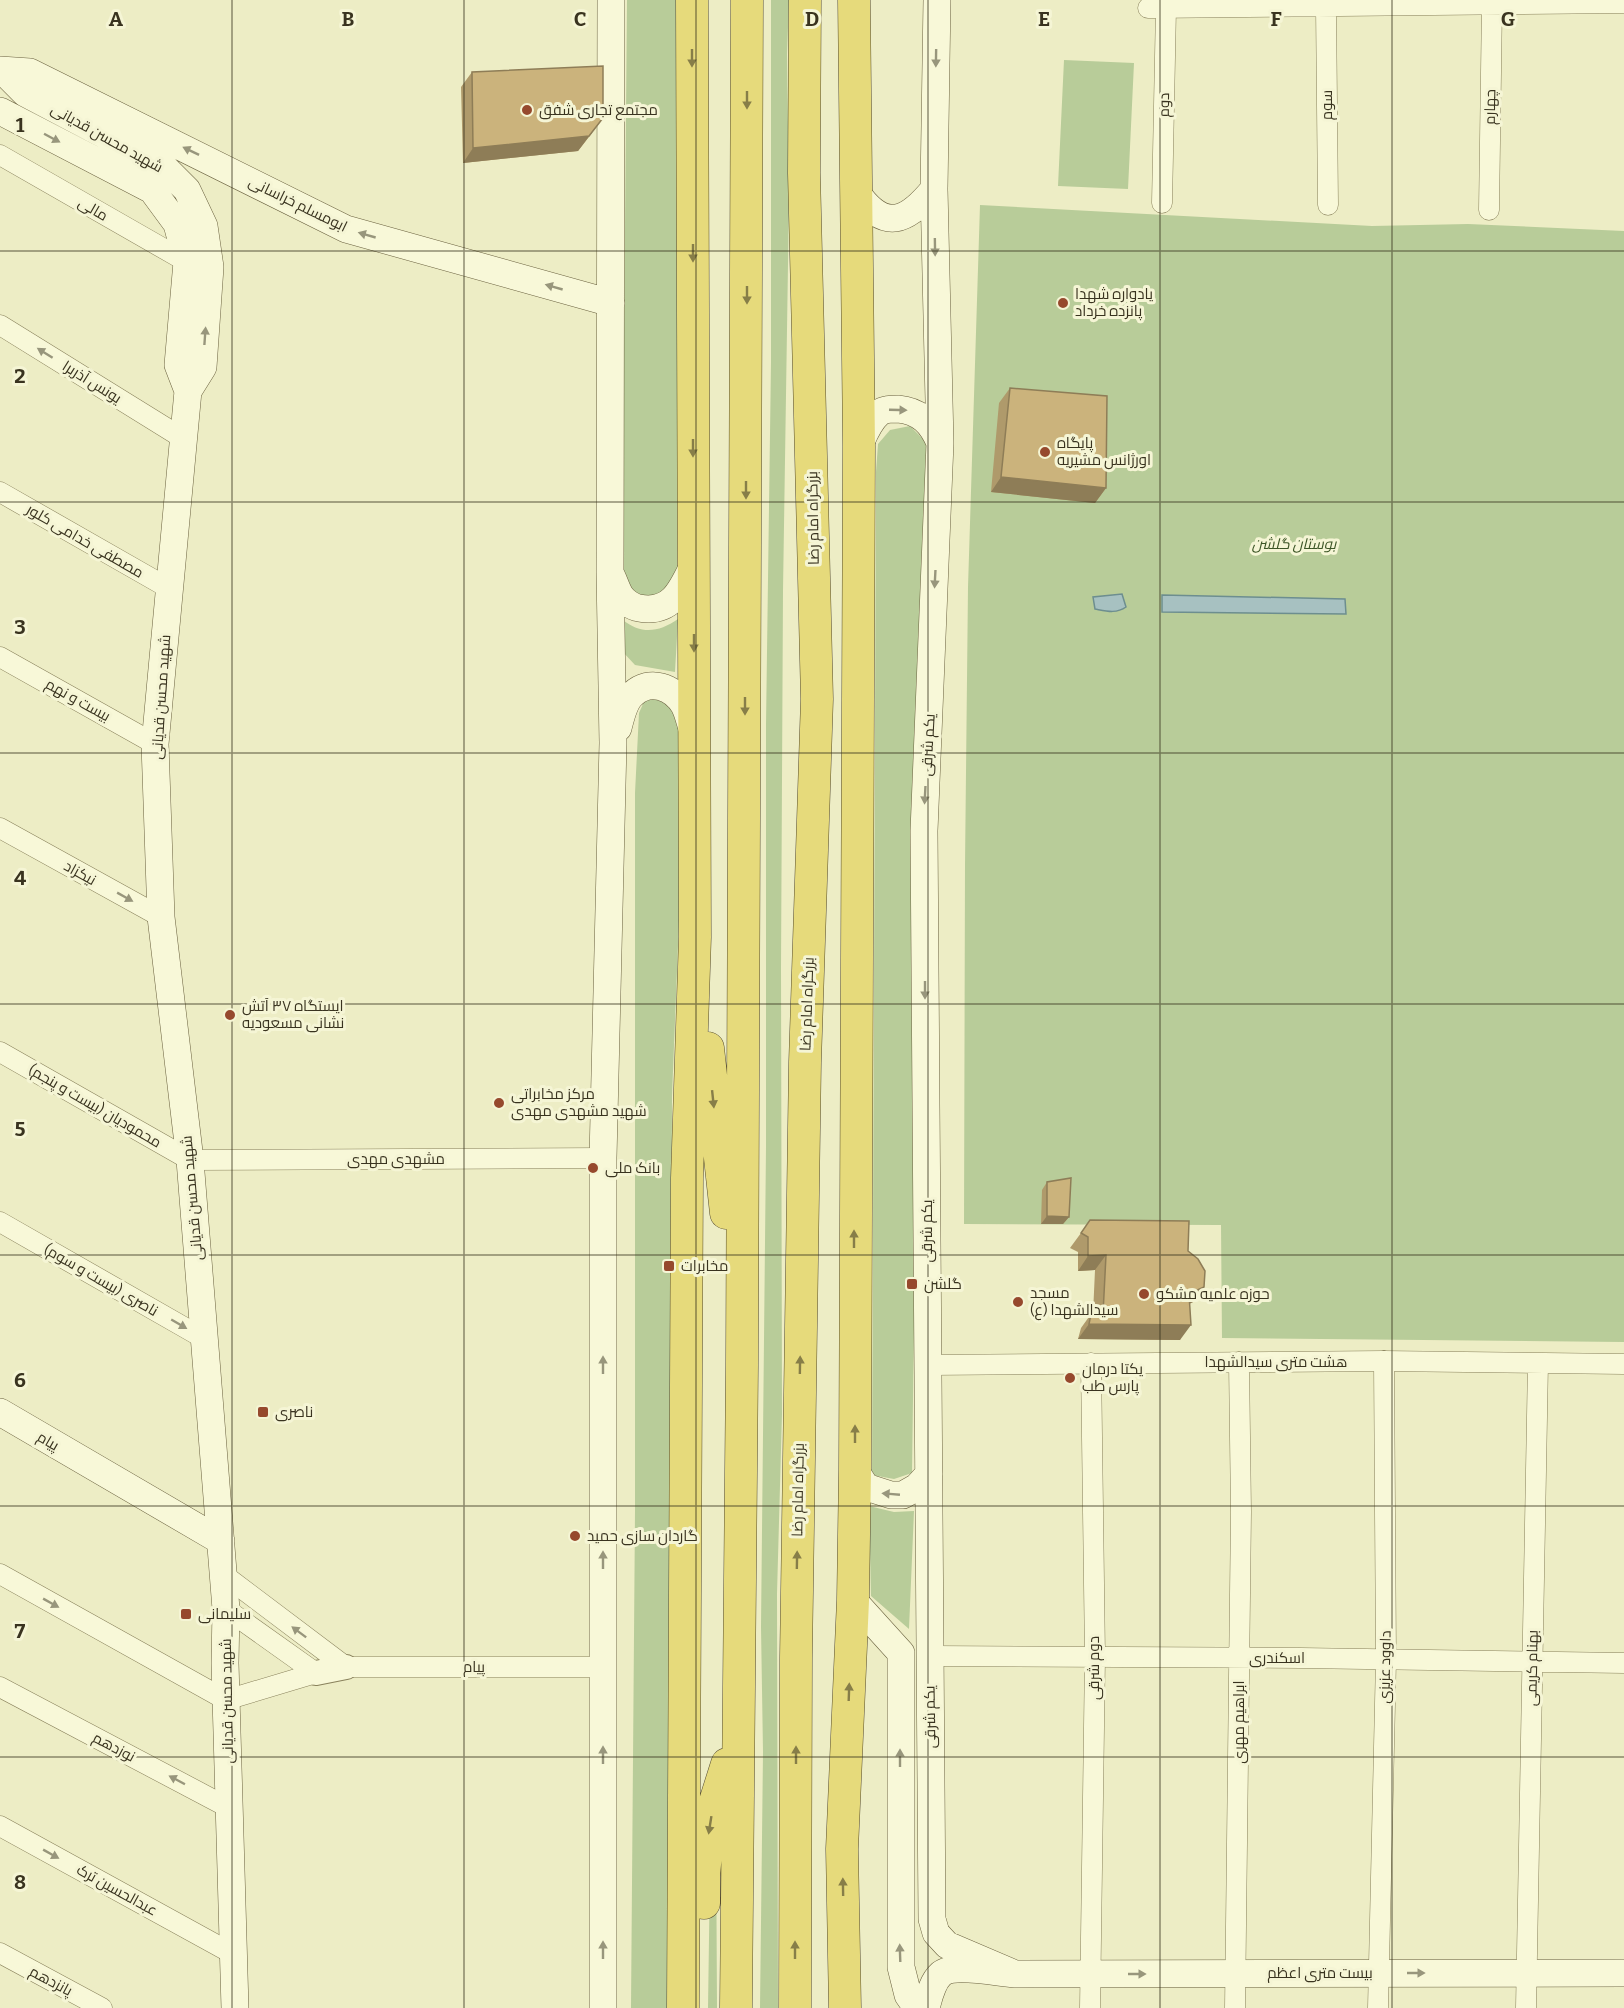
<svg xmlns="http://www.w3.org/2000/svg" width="1624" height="2008" font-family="Bitter,Cairo,serif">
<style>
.green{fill:#b8cc99}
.water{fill:#a7c1c1;stroke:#6d8e8f;stroke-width:1.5}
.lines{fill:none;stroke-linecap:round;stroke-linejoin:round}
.minor-casing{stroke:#88805b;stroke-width:21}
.tertiary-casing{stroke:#88805b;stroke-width:26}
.secondary-casing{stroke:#6a613f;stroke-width:28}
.trunk-casing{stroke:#564c30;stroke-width:33}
.minor{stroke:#f8f8d8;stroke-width:20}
.tertiary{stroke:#f8f8d8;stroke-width:24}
.secondary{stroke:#f8f8d8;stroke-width:27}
.trunk{stroke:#e6da7b;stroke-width:32}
.wall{fill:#af9a6b}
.shaded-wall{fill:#8e7d57}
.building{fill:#cbb37c;stroke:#8e7d57;stroke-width:1.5}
.oneway{fill:#877e48}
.oneway2{fill:#98967c}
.grid{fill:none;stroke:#39331f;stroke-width:1.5;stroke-opacity:0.55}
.poi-dot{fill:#96492d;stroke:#f5f5d5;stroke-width:2}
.labels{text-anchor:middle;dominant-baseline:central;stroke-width:6;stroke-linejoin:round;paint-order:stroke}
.street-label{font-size:15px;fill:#39331f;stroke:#f5f5d5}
.poi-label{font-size:15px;fill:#39331f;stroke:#f5f5d5;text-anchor:start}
.park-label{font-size:15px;font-style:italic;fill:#3c5526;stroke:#f5f5d5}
.grid-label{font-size:20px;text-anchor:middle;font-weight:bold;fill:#39331f;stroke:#f5f5d5;stroke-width:6;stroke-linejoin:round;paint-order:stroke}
</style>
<rect width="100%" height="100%" fill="#ededc5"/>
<path class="green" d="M627,0H680L677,578L670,589L640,601L622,575Z
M771,0H789L787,54L789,199L783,591L781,968L782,1414L777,1594L778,2008H760L763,1752L761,1627L766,1147V725L771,362Z
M1064,60L1134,63L1128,189L1058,186Z
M980,205L1372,226L1468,224L1624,231V1342L1222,1338L1221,1225L964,1224L965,865L968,587Z
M910,426L926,442L912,1473L894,1479L872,1475L876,472L878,444L890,430Z
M678,619L675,672L635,665L622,651L623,620C642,635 659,632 678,619Z
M646,697L670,700L681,713L684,795L672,1096L669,2008H631L635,1511V793L639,713Z
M869,1506L894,1512L914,1511L909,1629L871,1596Z
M716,1822L717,2008H708L710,1869Z"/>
<path class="water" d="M1122,594L1126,607C1116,614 1106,611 1095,609L1093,597Z
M1162,595L1345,599L1346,614L1162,612Z"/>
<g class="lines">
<defs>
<path id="minor" d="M1326,6L1328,205
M1148,8L1624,3
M0,155L187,262
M1162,203L1166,8
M1489,210L1492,4
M0,325L184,439
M0,492L170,589
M0,657L155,744
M0,828L161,917
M0,1052L190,1160L603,1158
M0,1222L203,1338
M928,1365L1384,1361L1624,1364
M0,1574L226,1700L316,1673
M224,1575L346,1667H603
M226,1609L316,1673
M930,1656L1301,1658L1624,1663
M0,1687L229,1808
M0,1826L233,1954
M0,1953L102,2008
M1090,2008L1095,1657L1091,1363
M1235,2008L1241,1512L1239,1362
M1378,2008L1386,1660L1384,1361
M1526,2008L1538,1363"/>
<path id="tertiary" d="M316,1673L346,1667"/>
<path id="secondary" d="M937,0L934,189L940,443
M0,70L30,72L346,229L611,303
M3,71L25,93L162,165L187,190L204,226L210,267L203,367L188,391L155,744L161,917L190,1160L226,1609L225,1663L235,2008
M0,111L152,190L177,224L187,262L178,365L188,391
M857,193C885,232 907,222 934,189
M859,446C864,435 869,421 879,413C884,409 891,409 898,409C920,411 932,423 940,443L924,831L932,1919L936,1933L947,1945L1015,1974
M610,573C614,580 616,588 620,595C624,601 632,607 639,608C671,614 681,591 693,566
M618,728C621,717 624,701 633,694C650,678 673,687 684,705C688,712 690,723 693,731
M0,1412L221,1541
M855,1470L866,1487L891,1495H903L917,1487L929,1474
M853,1600L901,1653V1967L908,1995L917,2008
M603,2008V1158L613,743L610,572L611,0
M926,2008C929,1997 932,1982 941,1974C954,1963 998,1973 1015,1974L1624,1973"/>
<path id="trunk" d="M708,1048L726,1213
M704,1903V1875L709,1821L727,1764
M683,2008L687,1178L695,937L692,0
M736,2008L742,1365L747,0
M795,2008L796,1658L805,1062L817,699L804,173L805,0
M845,2008L842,1849L853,1600L855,1470L859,446L854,0"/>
</defs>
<use href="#minor" class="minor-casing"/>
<use href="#tertiary" class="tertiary-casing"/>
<use href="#secondary" class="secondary-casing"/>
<use href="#trunk" class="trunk-casing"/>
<use href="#minor" class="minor"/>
<use href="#tertiary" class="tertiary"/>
<use href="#secondary" class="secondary"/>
<use href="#trunk" class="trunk"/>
</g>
<path class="wall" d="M472,72L592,133L578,151L463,163L461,87Z
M1010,388L1106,488L1095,503L991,492L999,403Z
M1047,1182L1069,1217L1063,1224H1041L1042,1190Z
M1081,1233L1188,1251L1204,1287L1193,1302L1189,1304L1180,1340L1078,1339L1081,1328L1091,1314H1093L1095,1270L1078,1271V1252L1070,1248Z"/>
<path class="shaded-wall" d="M603,118L578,151L463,163L473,148Z
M1001,477L1106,488L1095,503L991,492Z
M1047,1216L1069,1217L1063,1224H1041Z
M1106,1255L1095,1270L1078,1271L1088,1256Z
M1204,1287L1193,1302L1178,1309L1189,1294Z
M1089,1324L1191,1325L1180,1340L1078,1339Z"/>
<path class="building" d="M603,66V118L589,136L473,148L472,72Z
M1010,388L1107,396L1106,488L1001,477Z
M1071,1178L1069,1217L1047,1216V1182Z
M1090,1220L1189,1221L1188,1251L1198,1259L1205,1271L1204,1287L1189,1294L1191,1325L1089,1324L1091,1314H1103L1106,1255L1088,1256V1237L1081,1233Z"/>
<defs><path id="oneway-solid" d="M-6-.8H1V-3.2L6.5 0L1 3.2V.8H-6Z" transform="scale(1.5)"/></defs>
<g class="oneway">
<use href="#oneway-solid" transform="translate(692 58) rotate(90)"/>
<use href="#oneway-solid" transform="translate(747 100) rotate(90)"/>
<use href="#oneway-solid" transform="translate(693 253) rotate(90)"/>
<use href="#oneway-solid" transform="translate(747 295) rotate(90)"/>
<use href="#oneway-solid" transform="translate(693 448) rotate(90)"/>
<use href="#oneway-solid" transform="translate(746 490) rotate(90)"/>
<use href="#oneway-solid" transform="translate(694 643) rotate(90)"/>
<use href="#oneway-solid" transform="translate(745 706) rotate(90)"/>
<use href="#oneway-solid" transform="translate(713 1099) rotate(84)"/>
<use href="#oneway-solid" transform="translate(854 1239) rotate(-90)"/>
<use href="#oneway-solid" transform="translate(800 1365) rotate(-89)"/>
<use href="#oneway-solid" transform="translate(855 1434) rotate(-90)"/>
<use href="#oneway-solid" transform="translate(797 1560) rotate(-89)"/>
<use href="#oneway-solid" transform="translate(849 1692) rotate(-88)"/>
<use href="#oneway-solid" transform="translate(796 1755) rotate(-90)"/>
<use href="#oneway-solid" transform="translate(710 1825) rotate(99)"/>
<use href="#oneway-solid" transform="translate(843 1887) rotate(-91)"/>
<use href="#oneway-solid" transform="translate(795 1950) rotate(-90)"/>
</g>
<g class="oneway2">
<use href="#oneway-solid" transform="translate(936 58) rotate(91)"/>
<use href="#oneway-solid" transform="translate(52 138) rotate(28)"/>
<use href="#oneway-solid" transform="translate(191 151) rotate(-154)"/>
<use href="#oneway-solid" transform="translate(367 235) rotate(-164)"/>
<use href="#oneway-solid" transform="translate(935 247) rotate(89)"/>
<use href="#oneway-solid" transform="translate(554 287) rotate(-164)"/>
<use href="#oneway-solid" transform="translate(205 336) rotate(-86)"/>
<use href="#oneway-solid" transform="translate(45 353) rotate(-148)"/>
<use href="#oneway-solid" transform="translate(898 410) rotate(2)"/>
<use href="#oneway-solid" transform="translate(935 579) rotate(93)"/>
<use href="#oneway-solid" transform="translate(925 795) rotate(93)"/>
<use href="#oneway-solid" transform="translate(125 897) rotate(29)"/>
<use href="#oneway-solid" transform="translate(925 990) rotate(90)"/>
<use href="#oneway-solid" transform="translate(179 1324) rotate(30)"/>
<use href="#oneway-solid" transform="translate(603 1365) rotate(-90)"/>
<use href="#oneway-solid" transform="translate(891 1494) rotate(-175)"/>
<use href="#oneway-solid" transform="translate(603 1560) rotate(-90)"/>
<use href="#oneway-solid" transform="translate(51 1603) rotate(29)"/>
<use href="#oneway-solid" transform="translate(299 1632) rotate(-143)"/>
<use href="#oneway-solid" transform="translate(603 1755) rotate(-90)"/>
<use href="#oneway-solid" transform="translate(900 1758) rotate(-90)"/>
<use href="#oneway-solid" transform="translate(177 1780) rotate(-152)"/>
<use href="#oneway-solid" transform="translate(51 1854) rotate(29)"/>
<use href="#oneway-solid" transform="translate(603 1950) rotate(-90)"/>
<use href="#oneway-solid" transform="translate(900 1953) rotate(-92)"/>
<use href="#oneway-solid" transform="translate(1416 1973)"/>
<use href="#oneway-solid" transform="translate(1137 1974)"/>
</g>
<path class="grid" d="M232,0V2008M464,0V2008M696,0V2008M928,0V2008M1160,0V2008M1392,0V2008M0,251H1624M0,502H1624M0,753H1624M0,1004H1624M0,1255H1624M0,1506H1624M0,1757H1624"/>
<g class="poi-dot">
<circle cx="527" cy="110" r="6"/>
<circle cx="1063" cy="303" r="6"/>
<circle cx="1045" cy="452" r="6"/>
<circle cx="230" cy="1015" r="6"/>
<circle cx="499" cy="1103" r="6"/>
<circle cx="593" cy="1168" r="6"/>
<rect x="663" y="1260" width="12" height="12" rx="3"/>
<rect x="906" y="1278" width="12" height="12" rx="3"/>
<circle cx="1144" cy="1294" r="6"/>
<circle cx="1018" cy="1302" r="6"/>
<circle cx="1070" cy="1378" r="6"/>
<rect x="257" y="1406" width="12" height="12" rx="3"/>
<circle cx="575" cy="1536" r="6"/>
<rect x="180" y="1608" width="12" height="12" rx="3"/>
</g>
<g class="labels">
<g class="street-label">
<text transform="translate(1164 105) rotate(-89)">دوم</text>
<text transform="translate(1327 105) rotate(-90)">سوم</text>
<text transform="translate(1490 107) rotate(-89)">چهارم</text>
<text transform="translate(107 138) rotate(29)">شهید محسن قدیانی</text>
<text transform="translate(298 204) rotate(26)">ابومسلم خراسانی</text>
<text transform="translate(93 209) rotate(30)">مالی</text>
<text transform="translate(92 382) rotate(32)">یونس آذربرا</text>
<text transform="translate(813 518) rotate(-91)">بزرگراه امام رضا</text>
<text transform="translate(85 541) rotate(30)">مصطفی خدامی کلور</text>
<text transform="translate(161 697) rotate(-86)">شهید محسن قدیانی</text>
<text transform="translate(78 700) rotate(29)">بیست و نهم</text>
<text transform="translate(928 745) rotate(-87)">یکم شرقی</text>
<text transform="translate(80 873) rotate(29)">نیکزاد</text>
<text transform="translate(807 1004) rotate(-88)">بزرگراه امام رضا</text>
<text transform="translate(95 1106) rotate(30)">محمودیان (بیست و پنجم)</text>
<text x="396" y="1159">مشهدی مهدی</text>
<text transform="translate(192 1198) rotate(-95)">شهید محسن قدیانی</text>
<text transform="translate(927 1231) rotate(-90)">یکم شرقی</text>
<text transform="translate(101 1280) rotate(30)">ناصری (بیست و سوم)</text>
<text x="1276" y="1362">هشت متری سیدالشهدا</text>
<text transform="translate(48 1441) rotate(30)">پیام</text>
<text transform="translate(798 1490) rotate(-89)">بزرگراه امام رضا</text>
<text x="1277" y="1658">اسکندری</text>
<text x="474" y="1667">پیام</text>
<text transform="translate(1385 1667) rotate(-89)">داوود عزیزی</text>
<text transform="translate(1094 1668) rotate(-90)">دوم شرقی</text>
<text transform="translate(1532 1668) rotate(-89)">بهنام کریمی</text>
<text transform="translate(227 1701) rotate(-91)">شهید محسن قدیانی</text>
<text transform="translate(930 1717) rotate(-91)">یکم شرقی</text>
<text transform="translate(1239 1722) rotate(-90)">ابراهیم مهری</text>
<text transform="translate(114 1747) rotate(28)">نوزدهم</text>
<text transform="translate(117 1890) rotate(29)">عبدالحسین ترک</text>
<text x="1320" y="1973">بیست متری اعظم</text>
<text transform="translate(51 1981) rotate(28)">پانزدهم</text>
</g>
<g class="poi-label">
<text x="539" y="110">مجتمع تجاری شفق</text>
<text x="1075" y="294">یادواره شهدا<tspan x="1075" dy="17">پانزده خرداد</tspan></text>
<text x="1057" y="443">پایگاه<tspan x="1057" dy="17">اورژانس مشیریه</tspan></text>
<text x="242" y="1006">ایستگاه ۳۷ آتش<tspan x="242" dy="17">نشانی مسعودیه</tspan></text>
<text x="511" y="1094">مرکز مخابراتی<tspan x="511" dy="17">شهید مشهدی مهدی</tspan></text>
<text x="605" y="1168">بانک ملی</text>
<text x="681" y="1266">مخابرات</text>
<text x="924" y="1284">گلشن</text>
<text x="1030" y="1293">مسجد<tspan x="1030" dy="17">سیدالشهدا (ع)</tspan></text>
<text x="1156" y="1294">حوزه علمیه مشکو</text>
<text x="1082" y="1369">یکتا درمان<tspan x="1082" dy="17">پارس طب</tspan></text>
<text x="275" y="1412">ناصری</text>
<text x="587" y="1536">گاردان سازی حمید</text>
<text x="198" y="1614">سلیمانی</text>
</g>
<g class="park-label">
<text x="1294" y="544">بوستان گلشن</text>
</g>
</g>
<g class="grid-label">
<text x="116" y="26">A</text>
<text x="348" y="26">B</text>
<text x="580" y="26">C</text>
<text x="812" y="26">D</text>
<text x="1044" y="26">E</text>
<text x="1276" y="26">F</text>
<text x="1508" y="26">G</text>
<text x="20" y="132">1</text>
<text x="20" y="383">2</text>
<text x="20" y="634">3</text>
<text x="20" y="885">4</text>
<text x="20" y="1136">5</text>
<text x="20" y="1387">6</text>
<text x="20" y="1638">7</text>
<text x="20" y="1889">8</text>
</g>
</svg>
